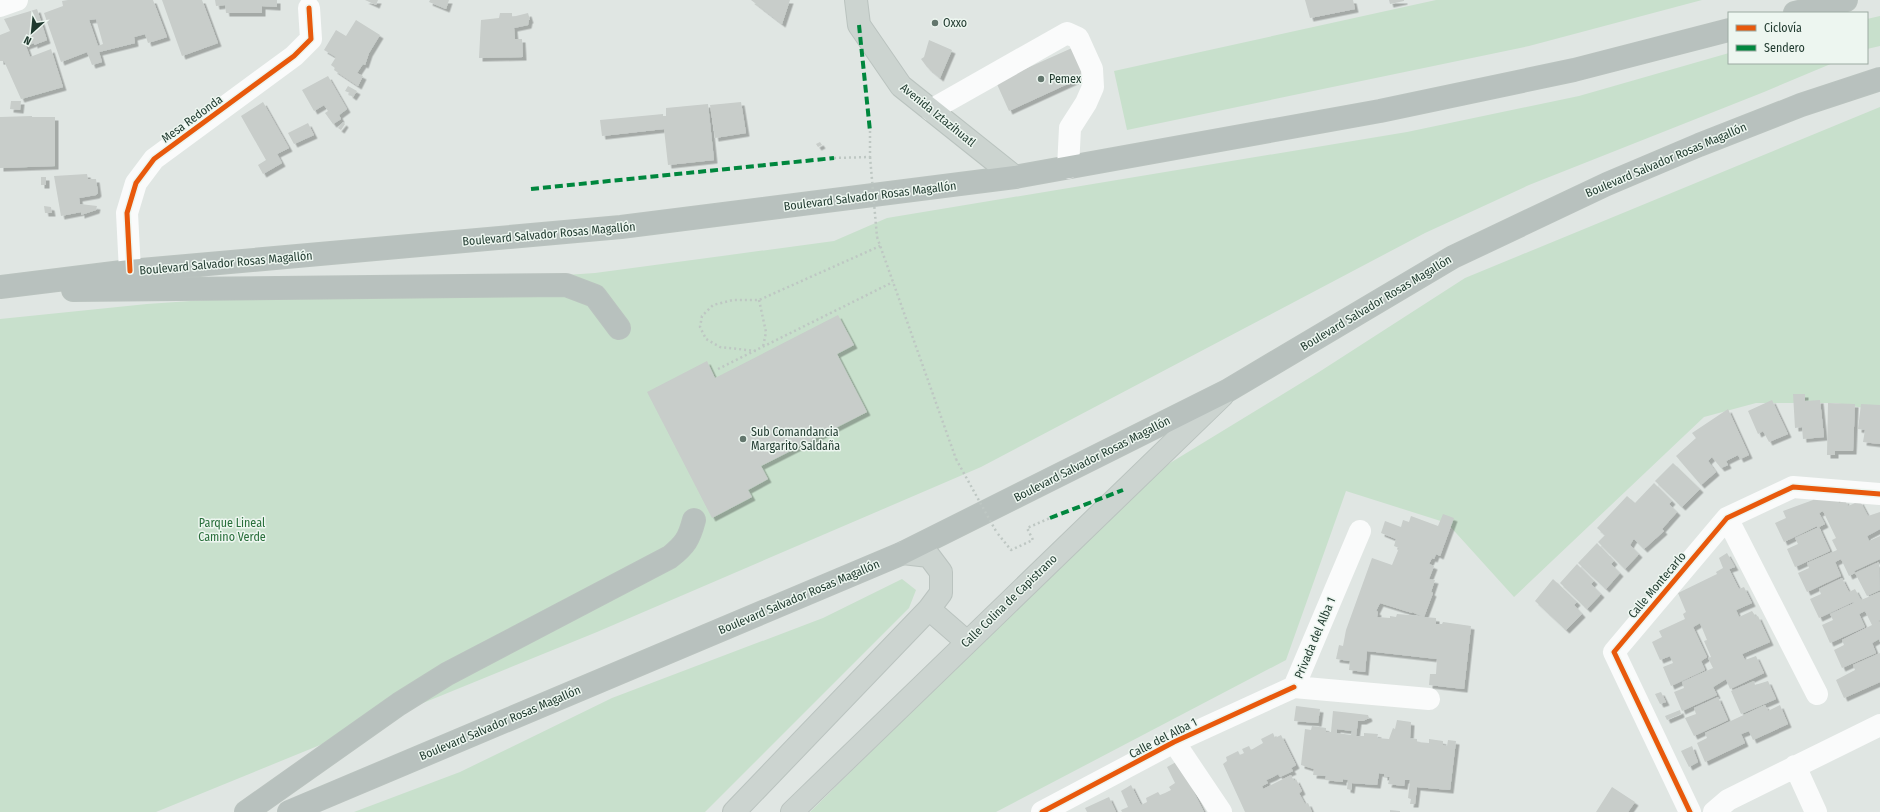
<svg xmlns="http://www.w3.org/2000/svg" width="1880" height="812" font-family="'Fira Sans Condensed',sans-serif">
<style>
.green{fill:#c8e0cc}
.building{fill:#c8cdca;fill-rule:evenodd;filter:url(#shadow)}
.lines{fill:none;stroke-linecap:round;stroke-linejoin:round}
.major-casing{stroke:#bac3bf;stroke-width:24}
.highway-casing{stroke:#bac3bf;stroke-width:24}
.path{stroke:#bec7c3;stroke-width:2.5;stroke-dasharray:2 3;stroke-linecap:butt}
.minor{stroke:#fafbfb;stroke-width:22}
.major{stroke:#ccd4d0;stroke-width:22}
.highway{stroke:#b8c1be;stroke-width:22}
.path-bridge{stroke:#bec7c3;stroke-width:2.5;stroke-dasharray:2 3;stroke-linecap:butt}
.quiet{stroke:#00873e;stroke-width:4;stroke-dasharray:8 4;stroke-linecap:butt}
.cycleway-casing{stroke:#edf6f0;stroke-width:8}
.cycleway{stroke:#e8590c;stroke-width:5}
.poi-dot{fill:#63766d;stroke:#edf6f0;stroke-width:1.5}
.labels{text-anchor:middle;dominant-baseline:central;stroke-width:3;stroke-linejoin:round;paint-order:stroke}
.poi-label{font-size:12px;fill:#1f392e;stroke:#edf6f0;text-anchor:start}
.street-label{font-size:12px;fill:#1f392e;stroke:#edf6f0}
.park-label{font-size:12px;fill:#296f3b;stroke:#edf6f0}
</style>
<defs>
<filter id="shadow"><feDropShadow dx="3.5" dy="3.5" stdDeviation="0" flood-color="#0004"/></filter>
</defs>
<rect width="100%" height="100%" fill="#e0e6e3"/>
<path class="green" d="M1436,0H1702L1529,46L1127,130L1114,71Z
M1880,16V46L1867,49V19Z
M1729,53V63H1833L1764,92L1529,185L1425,233L981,467L597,632L156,812H0V319L147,304L595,273L834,241L887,218L1407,132L1579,96Z
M1880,107V411L1836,403H1756L1704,417L1514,597L1447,523L1346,491L1286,660L996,812H810L1152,474L1319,372L1465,278Z
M902,579L916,590L909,608L705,812H354L460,772L612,698L823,618Z"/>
<path class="building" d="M68,0H153L167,37L148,43L145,34L134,37L135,43L99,52L102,62L92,65L87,52L61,62L44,13L63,6L62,1ZM96,19L103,44L98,46L89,20Z
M162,0H202L218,43L182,56Z
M215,0H277V7L262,6V13H226L225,5L216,6Z
M365,0H378L376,5Z
M430,0H449L446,9L429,2Z
M751,0H790L782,24Z
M1305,0H1353L1355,9L1310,18Z
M1389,0H1404V1L1390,4Z
M37,9L47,40L34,45V43L26,46L30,57L51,49L63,87L21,99L4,61H0V35L10,31L4,19Z
M500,13H512V17L528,13L530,20H529L528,25L514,28L515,39H522L523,57L479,58L481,20L499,18Z
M356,20L380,35L369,53L365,65L363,64L357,73L363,76L358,86L334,70L335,68L331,65L336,57L324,50L336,30L346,36Z
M929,40L952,50L940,78L927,67L921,59L924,57Z
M1072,48L1085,76L1009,111L996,82Z
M328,76L347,109L339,115L341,119L333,124L325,113L328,111L324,105L314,111L302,90Z
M348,86L357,91L353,97L349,94L350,93L345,91Z
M11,101H21L20,110L10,109Z
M263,102L289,148L277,154L282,163L263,174L258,165L266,160L241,116Z
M741,102L746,133L715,138L710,105Z
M708,104L714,160L668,165L664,129L602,136L600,120L663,114V116H666V108Z
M32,116V117H55V166L0,168V117Z
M343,122L345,124L341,130L338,128Z
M308,123L314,135L294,144L288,133Z
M820,142L822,145L818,147L816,144Z
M87,174L88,179H96L98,193L96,195L79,198L80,204L97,206L96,210L81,215V212L61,216L54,176Z
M41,177H46V185H41Z
M44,206L51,207L52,213H45Z
M838,315L854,345L837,354L867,412L761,466L768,479L748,490L752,497L712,518L647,392L707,361L715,378Z
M1793,394H1805V401L1820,400L1824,437L1803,439L1802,427L1795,428Z
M1772,400L1788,434L1769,442L1763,431L1758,434L1748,411Z
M1828,403L1855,404L1853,451H1835V455H1827Z
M1861,404L1880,405V444L1863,442L1865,430L1858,429Z
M1728,409L1749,455L1740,459L1738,455L1726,461L1728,465L1721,468L1712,457L1708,461L1716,472L1701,485L1676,456L1696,438L1692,433Z
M1673,463L1700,489L1682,507L1655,481Z
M1654,483L1672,501L1669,504L1677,512L1662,529L1664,531L1644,549L1634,539L1633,540L1630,545L1639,554L1625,569L1598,542L1605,535L1597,528L1627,496L1635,503Z
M1811,495L1837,496L1839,503L1845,500L1848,506L1860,501L1868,516L1880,512V529L1867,536L1869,541L1880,536V559L1854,571L1855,573L1849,576L1841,559L1835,562L1841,576L1807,592L1798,573L1809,568L1807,563L1837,550L1832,540L1836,538L1823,511L1819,513L1825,524L1819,527L1830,551L1795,567L1787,549L1798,544L1795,538L1817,528V526L1784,542L1775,523L1786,518L1783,511L1813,500Z
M1443,514L1454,518L1440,556L1436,554L1434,559L1432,558L1429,564L1434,566L1429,579L1435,580L1431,592L1433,593L1424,617L1436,618V624H1442L1443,622L1471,626L1464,689L1429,685L1430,674H1436L1437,659L1367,651L1365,672L1349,670L1350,661L1336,659L1339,645L1343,646L1346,630L1372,558L1392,565L1399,548L1394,546L1396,539L1381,533L1385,521L1401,527L1403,520L1409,522L1411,516L1438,526ZM1380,603L1412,613V612L1421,616L1397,614L1396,617L1390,616V618L1377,617L1378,612L1376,611Z
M1597,543L1614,561L1611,564L1620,573L1606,589L1578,563Z
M1727,553L1735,567L1729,569L1739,589L1744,587L1752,603L1736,610L1739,617L1752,611L1756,617L1758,616L1770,642L1742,654L1745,660L1756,656L1764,673L1730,689L1726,679L1713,687L1717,695L1682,711L1674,692L1684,688L1682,682L1713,668L1708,658L1711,657L1704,641L1707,640L1700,623L1693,627L1707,657L1701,661L1705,670L1671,686L1663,667L1673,663L1670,656L1660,660L1652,642L1662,637L1659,631L1685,619L1683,614L1686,612L1678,593L1717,574L1716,572L1723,568L1719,558Z
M1879,562L1880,590L1867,596L1855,573Z
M1577,564L1594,581L1591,584L1601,594L1587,609L1560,583Z
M1842,578L1849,592L1855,589L1861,600L1880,592V620L1878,621L1880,622V642L1879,639L1872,643L1876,653L1842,668L1834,650L1844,645L1842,640L1872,625L1865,611L1859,614L1865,627L1830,643L1822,625L1833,620L1830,614L1854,603L1853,602L1819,618L1810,599L1821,594L1819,589Z
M1553,579L1577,602L1574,605L1582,614L1566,630L1535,601Z
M1880,653V682L1844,698L1836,680L1855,670L1853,665Z
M1754,681L1755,685L1768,681L1776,699L1741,714L1731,691Z
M1661,692L1666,702L1660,704L1655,694Z
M1718,697L1728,720L1694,736L1685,718L1696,714L1694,708Z
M1765,705L1768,711L1780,705L1788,724L1753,740L1749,731L1741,734L1745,743L1705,762L1697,743L1707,738L1705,733Z
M1296,706L1320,709L1318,723L1294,721Z
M1680,710L1681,714L1667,720L1665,716Z
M1333,711L1368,715L1369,718L1363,721H1358L1356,736H1364V733L1378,734L1377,738L1389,739L1393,728L1395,729L1397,720L1411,722L1410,738L1417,739V742L1429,743V739L1443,741V745L1447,746L1448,740L1456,741L1450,790L1417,787L1415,804H1410L1411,799L1408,798L1410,780H1405L1404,786L1388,784L1390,777H1384V774L1379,773L1377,785L1352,783L1351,790L1347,789L1348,780L1343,779V782L1325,780L1326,776L1313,775L1314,769L1301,765L1305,729L1311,730L1312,726L1326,728V732H1331ZM1337,729L1352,731L1351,735L1337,733Z
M1273,733L1275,738L1281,735L1296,765L1291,768L1293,771L1280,777L1278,774L1273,777L1266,780L1268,783L1262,786L1263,789L1291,775L1294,781L1296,779L1302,791L1299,793L1305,804L1308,803L1312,812H1245L1240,801L1223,764L1227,761L1226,757L1238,751L1240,755L1244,753L1242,749L1249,746L1251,750L1263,743L1261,739Z
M1692,746L1698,762L1689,767L1681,751Z
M1178,761L1204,812H1122L1121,810L1128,807L1121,791L1131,785L1141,805L1147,802L1146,798L1158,792L1160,795L1165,793L1171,790L1169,787L1175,783L1167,767Z
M1612,787L1635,802L1628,812H1596Z
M1109,797L1116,812H1087L1085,808Z
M1390,810L1400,811V812H1390Z"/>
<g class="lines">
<defs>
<path id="major" d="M856,0L859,25L901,86L1015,177
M929,609L967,642
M734,812L929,609L941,593V572L929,556L903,553
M792,812L1222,396"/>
<path id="highway" d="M1795,13L1846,0
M0,287L130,271L621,227L1015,177L1380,111L1574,70L1729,30
M73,290L566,285L595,296L619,328
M246,812L399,704L447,674L670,557C685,545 689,539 694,520
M289,812L903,553L1227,391L1453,257L1607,184L1699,145L1801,105L1880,79"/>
</defs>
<use href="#major" class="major-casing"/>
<use href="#highway" class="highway-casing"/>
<path class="path" d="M834,158L870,157V131
M877,237L956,459
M759,300L766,332L763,347
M756,351L720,347L706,339L700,327L702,316L713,305L733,300H759L880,246
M718,369L893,282
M998,534L1011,550L1033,540L1027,528L1050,518"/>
<path class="minor" d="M0,6L17,0
M931,110L1067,33L1078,38L1092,69L1093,87L1086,103L1070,128L1068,168
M130,271L127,213L136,183L154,159L294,56L311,39L309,8
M1727,518L1817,694
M1294,687L1360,531
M1294,687L1429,699
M1174,742L1221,812
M1795,766L1816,812
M1042,812L1174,742L1294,687
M1690,812L1614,652L1727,518L1793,487L1880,494
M1714,812L1728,800L1880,725"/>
<use href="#major" class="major"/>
<use href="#highway" class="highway"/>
<path class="path-bridge" d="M870,157L877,237
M956,459L997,533"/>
<path class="quiet" d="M859,25L870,131
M531,189L834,158
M1050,518L1123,490"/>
<defs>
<path id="cycleway" d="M130,271L127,213L136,183L154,159L294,56L311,39L309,8
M1042,812L1174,742L1294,687
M1690,812L1614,652L1727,518L1793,487L1880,494"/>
</defs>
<use href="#cycleway" class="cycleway-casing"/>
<use href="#cycleway" class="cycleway"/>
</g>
<g class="poi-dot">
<circle cx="935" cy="23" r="4"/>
<circle cx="1041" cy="79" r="4"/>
<circle cx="743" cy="439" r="4"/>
</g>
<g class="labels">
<g class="poi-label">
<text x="943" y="23">Oxxo</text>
<text x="1049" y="79">Pemex</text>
<text x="751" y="432">Sub Comandancia<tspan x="751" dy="14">Margarito Saldaña</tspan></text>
</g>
<g class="street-label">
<text transform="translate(938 115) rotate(39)">Avenida Iztazihuatl</text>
<text transform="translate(192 119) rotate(-36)">Mesa Redonda</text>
<text transform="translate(1666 160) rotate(-23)">Boulevard Salvador Rosas Magallón</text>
<text transform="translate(870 196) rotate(-7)">Boulevard Salvador Rosas Magallón</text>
<text transform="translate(549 234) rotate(-5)">Boulevard Salvador Rosas Magallón</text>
<text transform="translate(226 263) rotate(-5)">Boulevard Salvador Rosas Magallón</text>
<text transform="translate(1376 303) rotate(-31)">Boulevard Salvador Rosas Magallón</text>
<text transform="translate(1092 459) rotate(-27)">Boulevard Salvador Rosas Magallón</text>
<text transform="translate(1657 585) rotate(-50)">Calle Montecarlo</text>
<text transform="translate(799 597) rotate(-23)">Boulevard Salvador Rosas Magallón</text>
<text transform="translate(1009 601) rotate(-44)">Calle Colina de Capistrano</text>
<text transform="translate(1315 638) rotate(-67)">Privada del Alba 1</text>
<text transform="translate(500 723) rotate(-23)">Boulevard Salvador Rosas Magallón</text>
<text transform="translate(1163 738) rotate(-27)">Calle del Alba 1</text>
</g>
<g class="park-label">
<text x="232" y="523">Parque Lineal<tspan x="232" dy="14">Camino Verde</tspan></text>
</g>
</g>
<rect x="1728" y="12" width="140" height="52" fill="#edf6f0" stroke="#9baaa2"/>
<rect x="1736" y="25" width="20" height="6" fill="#e8590c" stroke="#9baaa2"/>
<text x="1764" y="32" font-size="12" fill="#1f392e">Ciclovía</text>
<rect x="1736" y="45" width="20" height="6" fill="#00873e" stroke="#9baaa2"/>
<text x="1764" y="52" font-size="12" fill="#1f392e">Sendero</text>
<g transform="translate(32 32) rotate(207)" stroke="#edf6f0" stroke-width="3" paint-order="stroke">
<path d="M0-3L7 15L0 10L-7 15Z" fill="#1f392e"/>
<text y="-6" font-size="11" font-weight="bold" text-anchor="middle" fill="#1f392e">N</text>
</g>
</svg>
